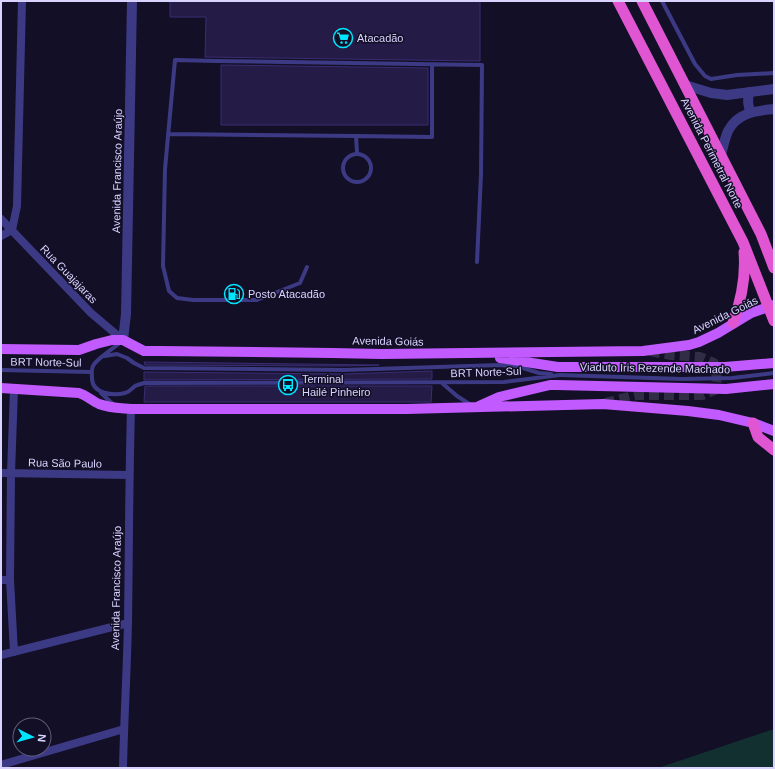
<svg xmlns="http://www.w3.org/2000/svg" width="775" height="769" font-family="Arial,sans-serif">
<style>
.green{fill:#12302f}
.building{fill:#241b47;stroke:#3b2d73}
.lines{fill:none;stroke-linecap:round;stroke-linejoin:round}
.primary-tunnel{stroke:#312d47;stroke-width:10;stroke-dasharray:10 5;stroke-linecap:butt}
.service{stroke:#3d3a85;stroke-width:4}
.minor{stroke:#3d3a85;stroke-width:8}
.tertiary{stroke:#3d3a85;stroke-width:10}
.primary{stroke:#c25bff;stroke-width:10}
.trunk{stroke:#e055d1;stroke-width:11}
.service-bridge{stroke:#3d3a85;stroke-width:4}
.primary-bridge{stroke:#c25bff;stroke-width:10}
.labels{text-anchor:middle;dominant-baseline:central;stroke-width:3;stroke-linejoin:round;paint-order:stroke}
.poi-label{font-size:11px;fill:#d9d4ff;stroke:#130f26;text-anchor:start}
.street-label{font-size:11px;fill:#d9d4ff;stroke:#130f26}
</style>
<rect width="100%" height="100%" fill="#130f26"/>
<path class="green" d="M774,729V768H658Z"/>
<path class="building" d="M170,1H480V61L205,57L206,17H170Z
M221,65L428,68V125H221Z
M144,362L379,365L344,366L145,365Z
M432,371V379L144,380V372L344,374Z
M145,386H432L431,402H144Z"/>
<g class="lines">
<path class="primary-tunnel" d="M605,403L637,395H703L715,390L717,377L714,363L700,357L671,355L649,351"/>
<path class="service" d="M662,1L695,64L705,76L711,79L737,75L774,73
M168,134L356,136
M357,153L356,136L432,137V64
M343 168a14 14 0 1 1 28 0a14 14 0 1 1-28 0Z
M307,267L300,283L257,300H193L177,298L169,291L163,266L165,169L175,60L217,61L482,65L481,174L477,262
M121,342C114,348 96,359 93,366C91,370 92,374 92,379C93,394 113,396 125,393C130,392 131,389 135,386C137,385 141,384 144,383L504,382L560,375
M105,356L117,354L127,358L134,363L144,368L344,370L500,365L523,368L539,373L551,374
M1,370L91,372
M442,383L457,396L471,405
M101,393L114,405"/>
<path class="minor" d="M1,219L91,313L123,340
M12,230L17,206L22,1
M1,236L12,230
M1,473L129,475
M1,580H10
M14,652L10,580L11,473L14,389
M1,655L128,623
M1,765L124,729
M123,768C124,719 127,671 128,622C129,551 129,480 131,409"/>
<path class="tertiary" d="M685,85L711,93L727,95L774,89
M749,92C748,100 747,105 751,112
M721,155C723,147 725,138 728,131C738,112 756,111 774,109
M123,340L126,314L132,1"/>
<path class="primary" d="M1,349L79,350L96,344L112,340H123L144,351H159L332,353L382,354L643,351L689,345L699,342L718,333L751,313L774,305
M500,358L558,367
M1,388L79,393C86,395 92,401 99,404C109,408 120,408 131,409H407L603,404L688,411L719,415L753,423L774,431
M479,406L499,397L550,385H556"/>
<path class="trunk" d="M618,1L743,242L774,321
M642,1L761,234L774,268
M733,323C741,301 746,276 744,252
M753,423L758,437L774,450"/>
<path class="service-bridge" d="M560,375L682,379L732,378L774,373"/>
<path class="primary-bridge" d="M558,367H725L774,363
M556,385L726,389L774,384"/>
</g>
<defs>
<symbol id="supermarket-ring" viewBox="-11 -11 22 22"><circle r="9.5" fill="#130f26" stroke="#00e5ff" stroke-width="1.5"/><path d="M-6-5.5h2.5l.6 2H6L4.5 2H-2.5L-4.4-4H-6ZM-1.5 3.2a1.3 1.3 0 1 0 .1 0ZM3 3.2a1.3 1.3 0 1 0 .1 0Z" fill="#00e5ff"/></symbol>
<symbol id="fuel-ring" viewBox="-11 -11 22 22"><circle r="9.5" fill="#130f26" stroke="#00e5ff" stroke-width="1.5"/><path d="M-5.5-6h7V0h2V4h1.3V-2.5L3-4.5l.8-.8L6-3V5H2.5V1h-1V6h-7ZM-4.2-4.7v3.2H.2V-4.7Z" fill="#00e5ff"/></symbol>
<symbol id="bus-ring" viewBox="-11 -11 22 22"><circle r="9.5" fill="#130f26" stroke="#00e5ff" stroke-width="1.5"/><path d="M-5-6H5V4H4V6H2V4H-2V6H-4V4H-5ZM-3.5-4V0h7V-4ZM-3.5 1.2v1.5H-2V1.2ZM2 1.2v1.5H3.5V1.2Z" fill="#00e5ff"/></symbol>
</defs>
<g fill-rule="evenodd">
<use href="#supermarket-ring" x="332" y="27" width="22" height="22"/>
<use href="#fuel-ring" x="223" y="283" width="22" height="22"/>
<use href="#bus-ring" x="277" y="374" width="22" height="22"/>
</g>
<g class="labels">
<g class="poi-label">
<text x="357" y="38">Atacadão</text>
<text x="248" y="294">Posto Atacadão</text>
<text x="302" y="379">Terminal<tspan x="302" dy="13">Hailé Pinheiro</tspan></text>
</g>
<g class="street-label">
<text transform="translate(712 153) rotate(63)">Avenida Perimetral Norte</text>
<text transform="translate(117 171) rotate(-89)">Avenida Francisco Araújo</text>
<text transform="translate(69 274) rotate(46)">Rua Guajajaras</text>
<text transform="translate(725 315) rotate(-26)">Avenida Goiás</text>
<text transform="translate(388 341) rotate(1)">Avenida Goiás</text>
<text transform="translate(46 362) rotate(1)">BRT Norte-Sul</text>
<text transform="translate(655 368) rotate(1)">Viaduto Iris Rezende Machado</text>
<text transform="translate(486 372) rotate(-2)">BRT Norte-Sul</text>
<text transform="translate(65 463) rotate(1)">Rua São Paulo</text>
<text transform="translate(116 588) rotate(-89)">Avenida Francisco Araújo</text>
</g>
</g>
<rect width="775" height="769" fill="none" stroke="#d9d4ff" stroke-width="4"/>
<g transform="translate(32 737) rotate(96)"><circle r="19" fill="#130f26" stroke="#625e7d"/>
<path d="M0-3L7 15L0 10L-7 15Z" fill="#00e5ff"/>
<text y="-6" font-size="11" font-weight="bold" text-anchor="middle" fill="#d9d4ff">N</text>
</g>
</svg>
